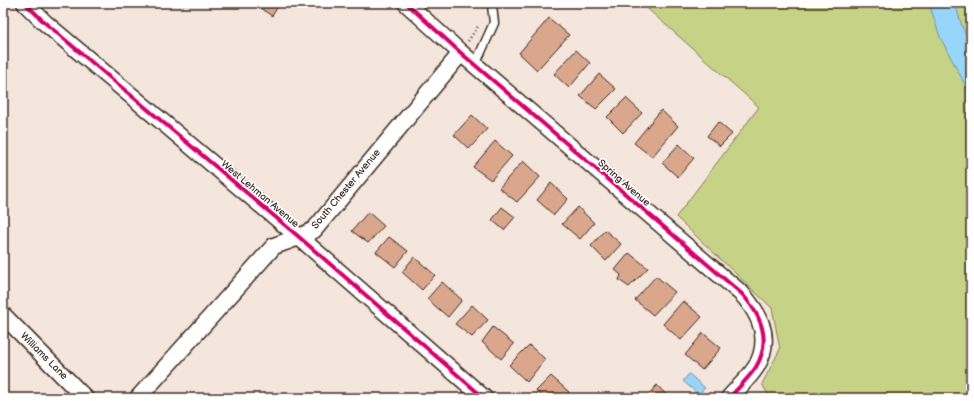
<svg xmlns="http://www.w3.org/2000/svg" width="974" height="401" font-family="'Balsamiq Sans',sans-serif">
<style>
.green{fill:#c6d387;stroke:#807e52}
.water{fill:#98d6f9;stroke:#7391a1}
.building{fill:#daa78d;stroke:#3b2a1e}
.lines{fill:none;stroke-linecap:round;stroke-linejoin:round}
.lane-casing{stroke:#3b2a1e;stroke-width:11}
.street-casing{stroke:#3b2a1e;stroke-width:19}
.path{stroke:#3b2a1e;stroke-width:2.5;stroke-dasharray:1 3;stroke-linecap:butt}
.lane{stroke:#fff;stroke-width:8}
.street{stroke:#fff;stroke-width:16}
.cycleway-casing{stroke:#fff;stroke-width:6}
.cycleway{stroke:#d6006c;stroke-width:4}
.labels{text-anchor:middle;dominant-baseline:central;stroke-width:3.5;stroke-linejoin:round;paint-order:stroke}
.street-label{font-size:10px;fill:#3b2a1e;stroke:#fff}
</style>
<rect width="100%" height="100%" fill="#f4e5dd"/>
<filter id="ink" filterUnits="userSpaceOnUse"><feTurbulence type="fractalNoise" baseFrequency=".025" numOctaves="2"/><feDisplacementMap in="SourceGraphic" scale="8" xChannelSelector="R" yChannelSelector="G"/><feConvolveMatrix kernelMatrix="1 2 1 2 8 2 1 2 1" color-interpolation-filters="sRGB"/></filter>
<g filter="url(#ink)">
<path class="green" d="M641,3H971V398H770L762,384L780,349L772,308L676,217L759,107Z"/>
<path class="water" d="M929,3H955L962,26L971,46V96L940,37Z
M689,374L705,388L698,394L683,381Z"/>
<path class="building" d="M253,3H280L272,16Z
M549,18L569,35L537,70L519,53Z
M576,50L590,63L569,88L554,74Z
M599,74L616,89L596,109L580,96Z
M626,98L642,113L623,133L607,117Z
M661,110L678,126L652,157L634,143Z
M472,115L487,129L469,149L454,135Z
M718,122L732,134L720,146L707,136Z
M495,141L512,156L491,180L473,167Z
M679,144L694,158L678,177L662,163Z
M523,161L540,177L517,202L499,188Z
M551,183L568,199L554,215L537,200Z
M502,207L515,217L504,230L492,220Z
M578,207L594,223L580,239L562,224Z
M368,212L384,226L368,243L352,231Z
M605,230L621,244L606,261L591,246Z
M389,237L408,251L395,267L376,252Z
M629,253L648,268L629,287L619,280L621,275L615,270Z
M414,257L435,275L422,290L402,272Z
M656,276L675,292L653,315L635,300Z
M442,282L462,300L448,317L427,299Z
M683,301L702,317L681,340L663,324Z
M472,305L488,320L472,337L455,324Z
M493,327L514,344L501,359L482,342Z
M703,333L721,348L702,370L685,355Z
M529,345L545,359L527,382L509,365Z
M551,376L569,392L563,398H544L536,391Z
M657,385L669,398H645Z"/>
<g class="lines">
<defs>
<path id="lane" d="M475,65L494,23L492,5L490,3"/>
<path id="street" d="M25,3L44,22L299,237L484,398
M406,3L461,53L742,294C761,315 772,340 756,367C749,378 738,388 729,398
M3,315L85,398
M138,398L274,246L299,237L314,230L461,53"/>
</defs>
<use href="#lane" class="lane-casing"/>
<use href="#street" class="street-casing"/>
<path class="path" d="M468,41L479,25"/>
<use href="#lane" class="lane"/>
<use href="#street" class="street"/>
<defs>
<path id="cycleway" d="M25,3L44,22L299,237L484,398
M406,3L461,53L742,294C761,315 772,340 756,367C749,378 738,388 729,398"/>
</defs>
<use href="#cycleway" class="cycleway-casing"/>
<use href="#cycleway" class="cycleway"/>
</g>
</g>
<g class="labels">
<g class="street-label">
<text transform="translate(624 183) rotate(41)">Spring Avenue</text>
<text transform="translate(346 189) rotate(-50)">South Chester Avenue</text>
<text transform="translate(260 194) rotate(40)">West Lehman Avenue</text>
<text transform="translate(44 356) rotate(45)">Williams Lane</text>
</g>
</g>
<rect width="974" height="401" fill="none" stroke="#fff" stroke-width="16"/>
<rect x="8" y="8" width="958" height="385" fill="none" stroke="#3b2a1e" stroke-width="1.5" filter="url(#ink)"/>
</svg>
